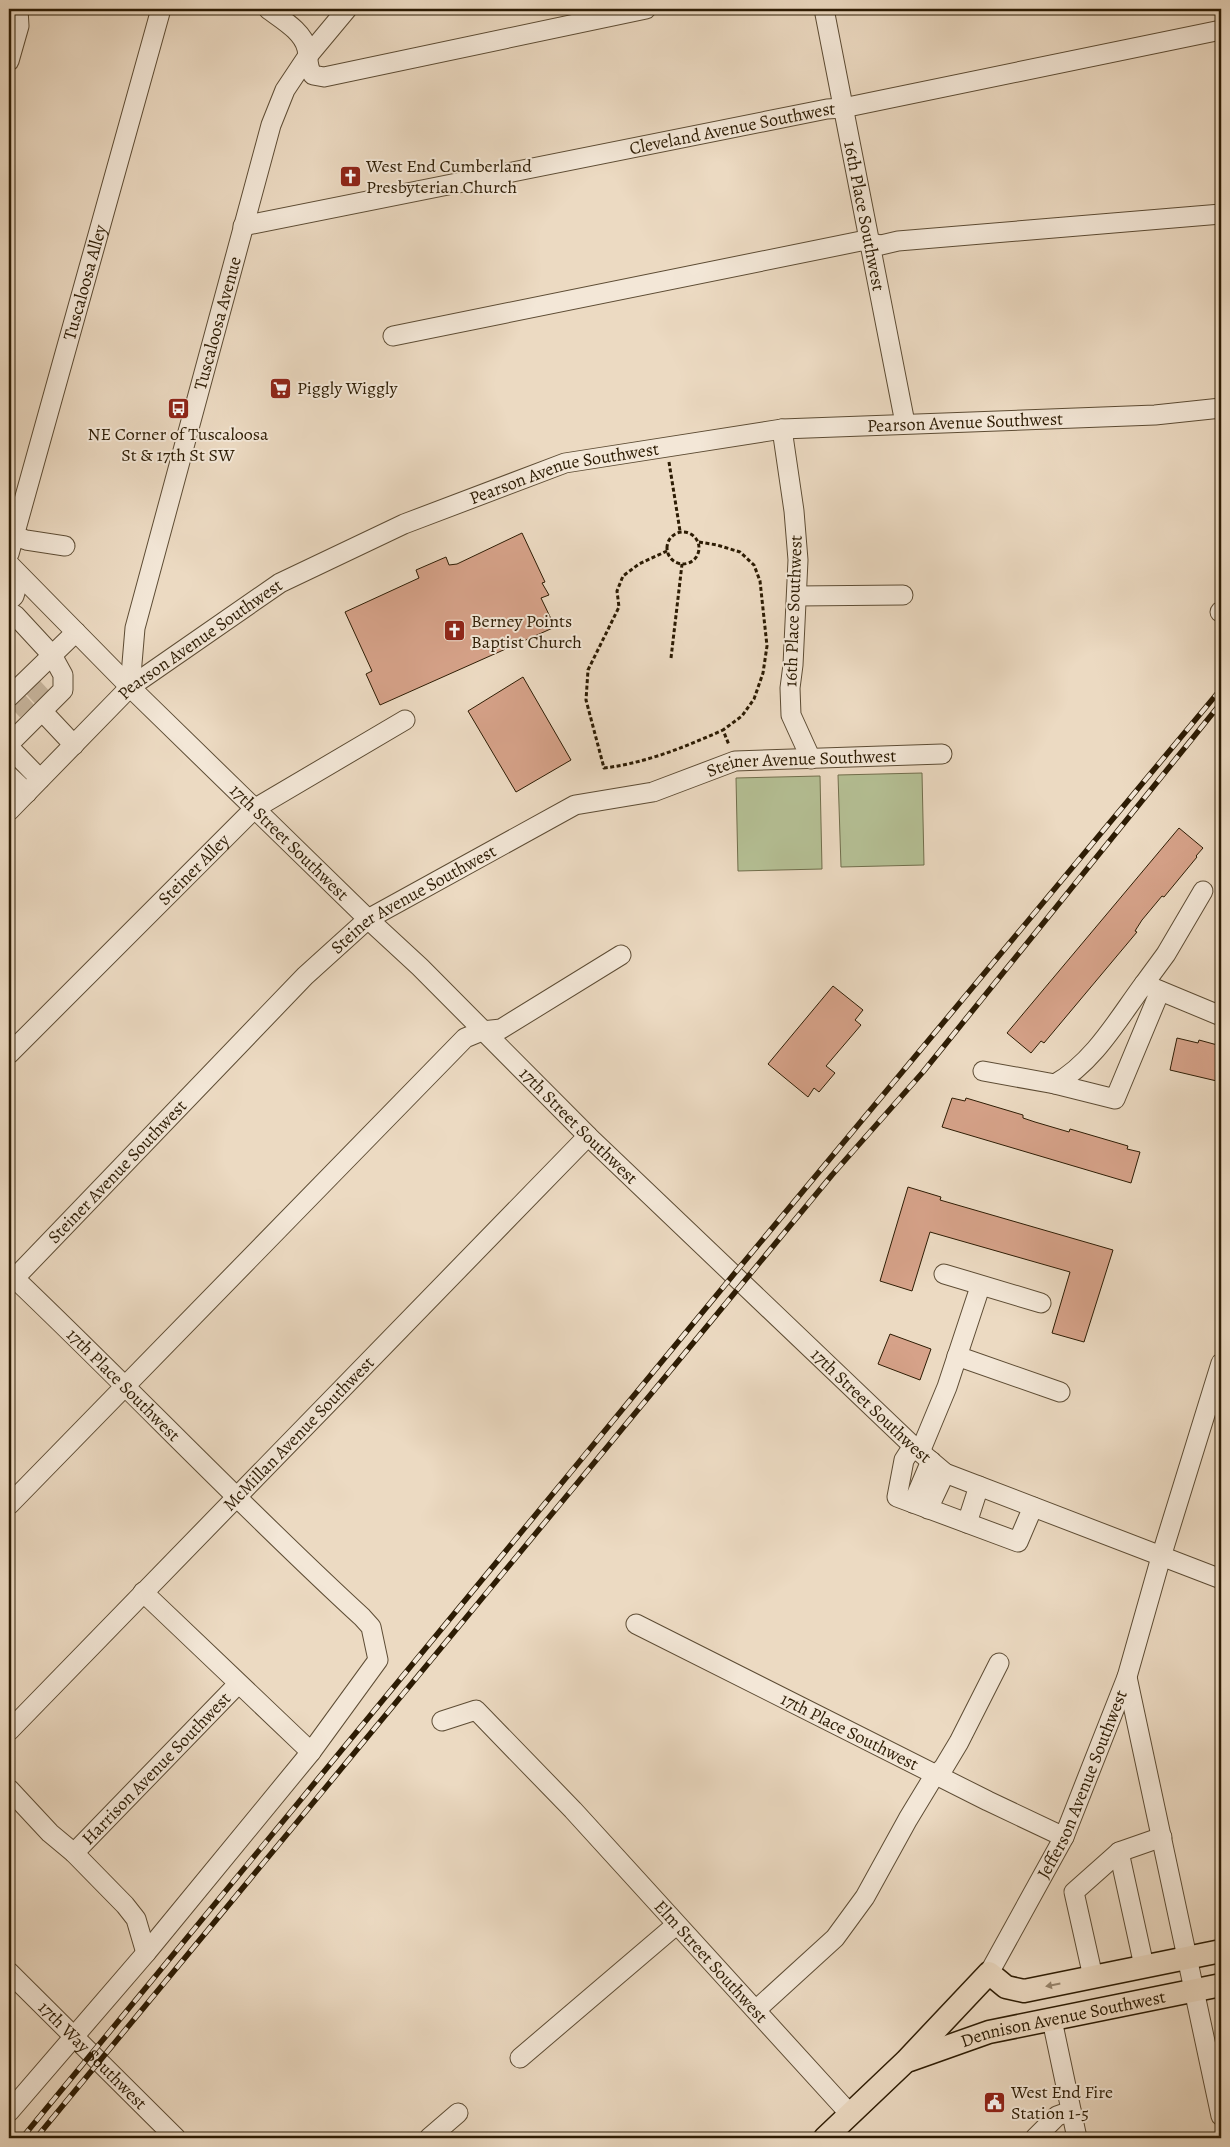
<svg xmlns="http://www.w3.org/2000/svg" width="1230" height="2147" font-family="Alegreya,serif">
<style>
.green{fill:#b5c095;stroke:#716e4c}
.building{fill:#d6a289;stroke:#2d1c04}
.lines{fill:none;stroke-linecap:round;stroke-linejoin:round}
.minor-tunnel{stroke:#c6b49c;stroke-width:19;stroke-dasharray:19 9;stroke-linecap:butt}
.minor-casing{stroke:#5d4c34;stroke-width:21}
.major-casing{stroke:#2d1c04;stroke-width:25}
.path{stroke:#2d1c04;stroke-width:3;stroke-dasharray:4 2.5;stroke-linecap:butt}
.minor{stroke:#f3e7d7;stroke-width:19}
.major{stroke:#ecdac2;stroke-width:22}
.rail-casing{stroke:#2d1c04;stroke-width:5.5}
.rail{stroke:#f3e7d7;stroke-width:4;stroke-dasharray:11;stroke-linecap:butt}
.oneway{fill:#96846c}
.labels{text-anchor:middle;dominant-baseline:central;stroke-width:4;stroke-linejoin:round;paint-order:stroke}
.street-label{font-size:18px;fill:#2d1c04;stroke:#f3e7d7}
.poi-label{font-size:18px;fill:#2d1c04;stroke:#f3e7d7;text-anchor:start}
</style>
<rect width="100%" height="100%" fill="#ecdac2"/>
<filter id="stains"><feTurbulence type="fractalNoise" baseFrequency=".004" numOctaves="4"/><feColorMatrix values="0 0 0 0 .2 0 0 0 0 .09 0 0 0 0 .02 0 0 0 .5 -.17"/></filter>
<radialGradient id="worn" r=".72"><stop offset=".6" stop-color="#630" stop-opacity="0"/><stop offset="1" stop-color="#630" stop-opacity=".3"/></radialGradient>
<path class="green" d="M922,773L924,865L841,867L838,775Z
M820,776L822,869L738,871L736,778Z"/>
<path class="building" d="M522,533L545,582L542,583L549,595L541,598L555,627L380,705L366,674L372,671L345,612L419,578L416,570L446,557L449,565L457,564Z
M523,677L571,760L516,792L468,711Z
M1179,828L1203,848L1196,856L1197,857L1164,897L1162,896L1142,920L1135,931L1137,932L1044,1043L1041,1041L1031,1053L1007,1033Z
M833,986L863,1010L855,1020L861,1025L826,1066L835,1073L819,1092L814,1088L808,1097L768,1064Z
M1177,1038L1198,1043L1199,1040L1221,1046V1082L1170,1070Z
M952,1098L965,1101L966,1098L1023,1115V1118L1035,1122L1069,1132L1070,1129L1128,1146L1127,1149L1140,1152L1131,1183L942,1127Z
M908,1187L941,1197L940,1200L1113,1250L1084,1342L1052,1333L1070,1272L930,1232L912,1291L880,1281Z
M890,1334L931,1349L920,1380L878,1364Z"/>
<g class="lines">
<path class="minor-tunnel" d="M29,683L42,697
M14,697L28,712"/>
<defs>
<g id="minor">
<path d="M268,9C281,19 303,31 307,49C309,59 306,66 313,75L324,77L646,9"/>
<path id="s1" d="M824,9L905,423"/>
<path d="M9,61L19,26L18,9"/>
<path id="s2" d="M243,226L827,109L843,108L1221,30"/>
<path d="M393,336L861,241L881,245L898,241L1221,214"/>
<path d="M782,429L794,511L798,560L793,665L790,688L791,715L811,759"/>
<path d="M13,535L26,540L65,546"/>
<path id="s3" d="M9,554L161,9"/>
<path id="s4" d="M9,564L130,687L368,919L420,967L588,1136L913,1446L945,1473L1221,1579"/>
<path d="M797,596L903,595"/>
<path d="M9,601L14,596L20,576"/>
<path d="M1220,612L1221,611"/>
<path id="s5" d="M130,687L135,628L271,125L285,90L307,57L347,9"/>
<path d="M9,697L76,632"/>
<path d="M43,712L74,745"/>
<path d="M9,744L63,690V675L52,655L15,615"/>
<path d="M9,747L40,779"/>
<path d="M9,776L27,793"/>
<path id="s6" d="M9,811L130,687L280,583L404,524L565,463L782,429L1155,415L1221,408"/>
<path d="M1144,984L1166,954L1203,891"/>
<path id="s7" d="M9,1054L254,809L405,720"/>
<path d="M983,1071L1055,1084C1094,1062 1118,1019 1144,984L1221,1016"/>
<path d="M1055,1084L1115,1099L1160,991"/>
<path id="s8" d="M9,1273C128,1386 241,1506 362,1617L371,1627L378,1660L311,1752L146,1953L9,2112"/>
<path d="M944,1274L1041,1303"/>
<path id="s9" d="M9,1284L305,976L368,919L575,805L653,792L735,761L942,754"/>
<path d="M957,1356L1060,1392"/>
<path d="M913,1446L904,1460L897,1497L1018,1542L1033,1507"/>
<path d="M920,1452L947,1387L980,1287"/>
<path d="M913,1503L931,1461"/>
<path d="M9,1505L465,1038L482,1031L501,1029L621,955"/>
<path d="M928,1509L945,1473"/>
<path d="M967,1523L979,1486"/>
<path d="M143,1592L311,1752"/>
<path id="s10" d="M636,1624L988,1801L1064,1837"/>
<path d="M1127,1677L1221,2116"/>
<path id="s11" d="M442,1721L476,1710L573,1810L850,2114"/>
<path id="s12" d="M9,1731L588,1136"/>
<path d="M9,1789L50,1833L74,1853L125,1905L136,1919L146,1953"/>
<path id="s13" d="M74,1853L238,1684"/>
<path d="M1144,1966L1119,1852L1162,1837"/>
<path id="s14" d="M9,1972L176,2138"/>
<path id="s15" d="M989,1973L1064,1837L1127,1677L1161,1557L1221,1363"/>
<path d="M1093,1977L1074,1892L1119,1852"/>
<path d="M756,2010L835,1938L865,1897L908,1819L931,1781L944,1767L959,1742L999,1663"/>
<path d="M1052,2020L1077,2138"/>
<path d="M520,2058L676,1925"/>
<path d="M429,2138L458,2113"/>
<path d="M1035,2138L1057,2116L1071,2111"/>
</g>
<g id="major">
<path id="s16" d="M910,2060L989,2032L1221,1985"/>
<path d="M825,2138L906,2061L989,1973L1006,1987L1024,1991L1221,1951"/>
</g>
</defs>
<use href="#minor" class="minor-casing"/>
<use href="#major" class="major-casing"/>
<path class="path" d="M669,462L680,531
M667 548a16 16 0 1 1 32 0a16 16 0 1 1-32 0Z
M699,542L717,545L740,552L754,565L760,581L767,646L763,673L754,699L742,716L723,730L729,745
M667,551L639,564L623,576L617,591L619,607L588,670L586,700L604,768C646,763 685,747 723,730
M671,658L682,564"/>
<use href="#minor" class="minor"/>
<use href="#major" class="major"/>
<defs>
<path id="rail" d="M22,2138L734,1274L1221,689
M36,2138L832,1175L923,1072L1221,703"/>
</defs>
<use href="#rail" class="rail-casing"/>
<use href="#rail" class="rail"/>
</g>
<defs><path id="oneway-solid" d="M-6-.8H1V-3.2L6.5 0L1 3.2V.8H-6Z" transform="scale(1.25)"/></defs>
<use class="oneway" href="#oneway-solid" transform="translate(1053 1985) rotate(169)"/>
<defs>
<symbol id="church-square" viewBox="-11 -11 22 22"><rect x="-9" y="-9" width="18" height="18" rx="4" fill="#8f2418" stroke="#f3e7d7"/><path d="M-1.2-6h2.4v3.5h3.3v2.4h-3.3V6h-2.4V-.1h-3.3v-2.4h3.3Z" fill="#fff"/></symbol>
<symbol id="supermarket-square" viewBox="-11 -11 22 22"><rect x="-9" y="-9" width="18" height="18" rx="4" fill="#8f2418" stroke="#f3e7d7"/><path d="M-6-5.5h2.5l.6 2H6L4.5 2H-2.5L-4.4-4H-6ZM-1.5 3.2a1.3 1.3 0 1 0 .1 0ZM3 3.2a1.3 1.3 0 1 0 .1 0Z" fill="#fff"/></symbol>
<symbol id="bus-square" viewBox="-11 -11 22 22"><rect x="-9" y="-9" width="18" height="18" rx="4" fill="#8f2418" stroke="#f3e7d7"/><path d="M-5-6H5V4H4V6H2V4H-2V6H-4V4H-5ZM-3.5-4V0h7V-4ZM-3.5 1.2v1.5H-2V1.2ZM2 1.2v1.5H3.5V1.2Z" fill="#fff"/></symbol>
<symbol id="civic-square" viewBox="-11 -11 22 22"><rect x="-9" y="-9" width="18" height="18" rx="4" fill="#8f2418" stroke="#f3e7d7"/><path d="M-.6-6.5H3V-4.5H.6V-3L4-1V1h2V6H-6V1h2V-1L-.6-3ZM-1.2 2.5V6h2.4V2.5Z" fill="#fff"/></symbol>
</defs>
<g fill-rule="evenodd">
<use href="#church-square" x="338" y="164" width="25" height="25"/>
<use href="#supermarket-square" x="268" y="376" width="25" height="25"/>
<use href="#bus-square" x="166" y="396" width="25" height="25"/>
<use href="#church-square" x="442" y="618" width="25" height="25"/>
<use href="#civic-square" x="982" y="2090" width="25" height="25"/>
</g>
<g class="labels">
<g class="street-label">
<text stroke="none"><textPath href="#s2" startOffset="499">Cleveland Avenue Southwest</textPath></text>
<text stroke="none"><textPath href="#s1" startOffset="211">16th Place Southwest</textPath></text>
<text stroke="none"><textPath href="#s3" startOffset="282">Tuscaloosa Alley</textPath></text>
<text stroke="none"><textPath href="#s5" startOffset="375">Tuscaloosa Avenue</textPath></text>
<text stroke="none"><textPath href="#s6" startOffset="1068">Pearson Avenue Southwest</textPath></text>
<text stroke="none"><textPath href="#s6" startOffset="662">Pearson Avenue Southwest</textPath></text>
<text transform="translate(793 611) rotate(-88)">16th Place Southwest</text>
<text stroke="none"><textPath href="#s6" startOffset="258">Pearson Avenue Southwest</textPath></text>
<text stroke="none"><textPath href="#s9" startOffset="981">Steiner Avenue Southwest</textPath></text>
<text stroke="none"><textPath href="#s4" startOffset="395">17th Street Southwest</textPath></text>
<text stroke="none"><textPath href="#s7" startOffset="261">Steiner Alley</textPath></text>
<text stroke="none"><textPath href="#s9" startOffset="561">Steiner Avenue Southwest</textPath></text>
<text stroke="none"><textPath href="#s4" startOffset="800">17th Street Southwest</textPath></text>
<text stroke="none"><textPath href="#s9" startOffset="156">Steiner Avenue Southwest</textPath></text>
<text stroke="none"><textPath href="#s8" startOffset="160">17th Place Southwest</textPath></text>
<text stroke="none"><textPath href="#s4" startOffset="1205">17th Street Southwest</textPath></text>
<text stroke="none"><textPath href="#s12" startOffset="415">McMillan Avenue Southwest</textPath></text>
<text stroke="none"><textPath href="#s10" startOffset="239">17th Place Southwest</textPath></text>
<text stroke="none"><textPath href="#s13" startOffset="118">Harrison Avenue Southwest</textPath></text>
<text stroke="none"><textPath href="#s15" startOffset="211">Jefferson Avenue Southwest</textPath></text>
<text stroke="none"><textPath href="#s11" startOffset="380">Elm Street Southwest</textPath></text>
<text stroke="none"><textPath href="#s16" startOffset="159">Dennison Avenue Southwest</textPath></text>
<text stroke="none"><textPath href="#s14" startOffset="118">17th Way Southwest</textPath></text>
</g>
<g class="poi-label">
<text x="366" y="166">West End Cumberland<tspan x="366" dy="21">Presbyterian Church</tspan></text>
<text x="297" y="388">Piggly Wiggly</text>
<text x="178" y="434" text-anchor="middle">NE Corner of Tuscaloosa<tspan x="178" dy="21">St &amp; 17th St SW</tspan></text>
<text x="471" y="621">Berney Points<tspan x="471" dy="21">Baptist Church</tspan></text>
<text x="1011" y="2092">West End Fire<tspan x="1011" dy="21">Station 1-5</tspan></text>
</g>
</g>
<rect width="1230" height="2147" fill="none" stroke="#ecdac2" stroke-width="30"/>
<rect x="10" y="10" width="1210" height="2127" fill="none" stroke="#2d1c04" stroke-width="2.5"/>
<rect x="15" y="15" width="1200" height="2117" fill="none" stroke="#2d1c04"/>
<rect width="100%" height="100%" filter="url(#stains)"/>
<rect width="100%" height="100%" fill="url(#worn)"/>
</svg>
